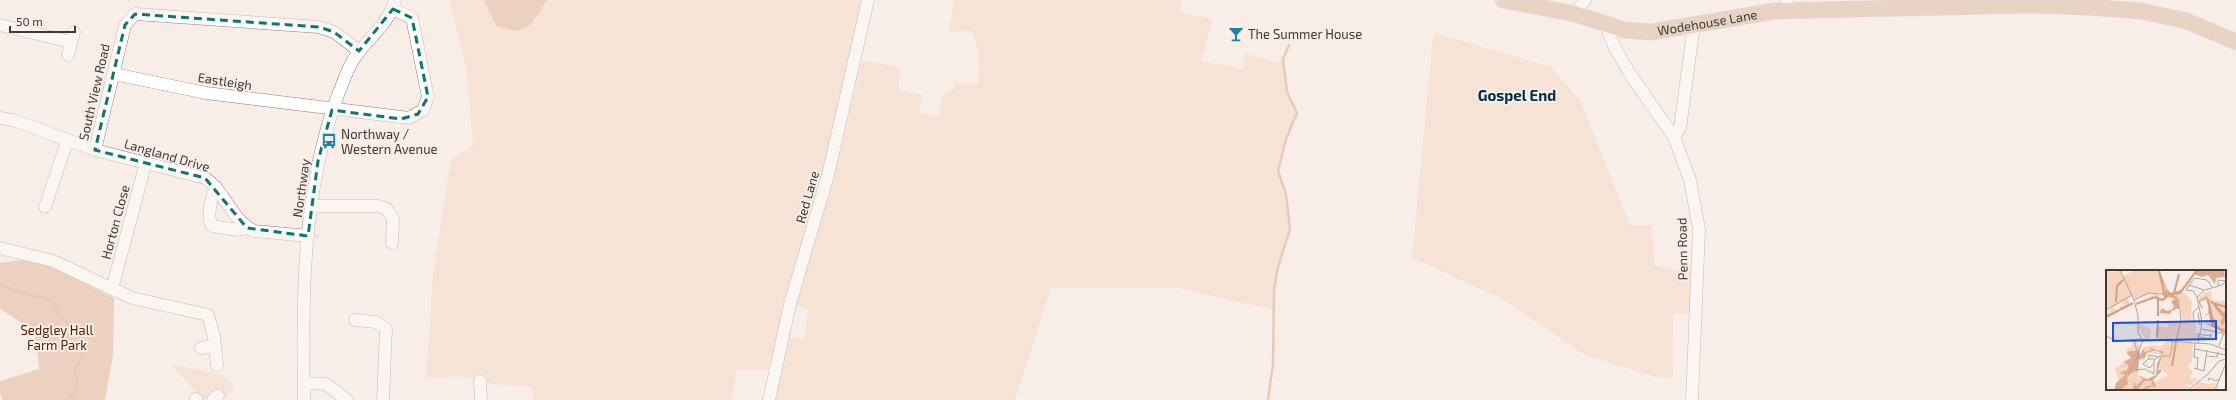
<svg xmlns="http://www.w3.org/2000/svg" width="2236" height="400" font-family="'Exo 2',sans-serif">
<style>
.green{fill:#f6d4c0}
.forest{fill:#dead91}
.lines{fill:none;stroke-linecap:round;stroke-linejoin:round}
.stream{stroke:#d0a084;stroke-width:2.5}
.minor-casing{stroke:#887e79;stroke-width:13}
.major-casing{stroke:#d0cfcf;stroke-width:17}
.minor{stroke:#fff;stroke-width:12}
.major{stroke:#d7b29b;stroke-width:16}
.marked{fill:none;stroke:#0f766e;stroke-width:3;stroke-dasharray:8 5;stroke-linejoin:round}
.labels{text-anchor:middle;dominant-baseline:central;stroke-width:4;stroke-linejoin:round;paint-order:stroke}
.street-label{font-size:13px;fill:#3d3936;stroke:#f8eee7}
.poi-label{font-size:13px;fill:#3d3936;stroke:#f8eee7;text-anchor:start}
.park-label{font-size:13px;fill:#4b1f00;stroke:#f8eee7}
.quarter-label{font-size:15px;font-weight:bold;fill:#003044;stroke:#f8eee7}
.inset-river{fill:none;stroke:#d0a084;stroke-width:2}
.inset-road{fill:none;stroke:#ada6a0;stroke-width:1}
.view{fill:#1d4ed8;fill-opacity:0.15;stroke:#1d4ed8;stroke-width:2}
.inset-edge{fill:none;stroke:#3d3936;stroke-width:2}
</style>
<rect width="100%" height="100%" fill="#f8eee7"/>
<path class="green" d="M449,0H484L496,26L544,7L548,0H861L823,176L767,371L737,369L732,400H533L532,387L493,384L462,376L426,379L433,275L451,160L473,146L467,72Z
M954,0H1181L1180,12L1213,19L1201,61L1244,69L1245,53L1278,63L1283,59L1287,92L1297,113L1286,139L1278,170L1286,194L1290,229L1278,267L1274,310L1179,288H1051L1015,400H773L787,338L804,339L808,308L793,305L835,176L862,60L901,68L898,90L922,94L920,113L940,117L941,97L954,89L955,83L978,84C980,64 981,48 970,30L949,33Z
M1435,33L1551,67L1581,102L1630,225H1652L1654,266L1691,272V313L1673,314V378L1655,377L1583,354L1501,298L1412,258L1432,46Z
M171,364L223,375L235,389L225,397L218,388L203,400Z"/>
<path class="forest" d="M484,0H548L530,25L516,31L496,26Z
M21,260L46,264L114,298L113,355L105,400H3L0,393V381L39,369C37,327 34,331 0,309V263Z"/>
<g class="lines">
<path class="stream" d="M0,283C7,289 22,293 31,296C36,298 42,296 47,298C53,301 55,306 58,312C71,335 96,334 75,370C78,382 78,392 68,400
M1268,400L1273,364L1274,290L1278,267L1290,229L1286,194L1278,171L1286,139L1297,113L1287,92L1283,59L1289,45"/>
<defs>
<path id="minor" d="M1785,11L1787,0
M1575,14L1585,0
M1605,24L1615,48L1630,74L1674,137L1690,180L1699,229L1692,400
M0,25L71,42
M68,55L74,32
M114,74L206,93L409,118L423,110L428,97L412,18L393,9
M0,118L13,120L95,150L205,178C226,192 231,220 254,231L308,236
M1674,137L1680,128L1694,25
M95,150L125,25L135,14L319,27L334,32L359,51
M216,187C212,197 206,216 212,226L237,230L247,228
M312,206H378L387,209L393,219L392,243
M45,207L67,141
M0,248L53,261L132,298L208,315L214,337L217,365
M112,289L146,162
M355,320L376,322L386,329L383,400
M201,348L215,346
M480,381L481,400
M304,383L326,384L347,400
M196,399L197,400
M213,400L218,395
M304,400C302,297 302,189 339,92C344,81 347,69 354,59C367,38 389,25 395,0
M769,400L790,304L828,175L868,0"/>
<g id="major">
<path id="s1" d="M1503,0L1575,14L1625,30L1651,32L1775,11L2029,5L2087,7L2141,11L2187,21L2236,42"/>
</g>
</defs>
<use href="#minor" class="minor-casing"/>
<use href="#major" class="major-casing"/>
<use href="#minor" class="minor"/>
<use href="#major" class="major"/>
</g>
<path d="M0 0H2236V400H0ZM393,9L412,18L428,97L418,114L401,119L332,110L318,161L308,236L247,228L205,178L95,150L125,25L135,14L319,27L334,32L359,51Z" fill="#f8eee7" fill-opacity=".55" fill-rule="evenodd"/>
<path class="marked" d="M393,9L412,18L428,97L418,114L401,119L332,110L318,161L308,236L247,228L205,178L95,150L125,25L135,14L319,27L334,32L359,51Z"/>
<defs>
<symbol id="bar-bare" viewBox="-9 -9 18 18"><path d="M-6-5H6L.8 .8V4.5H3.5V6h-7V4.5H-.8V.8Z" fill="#1a81ab" stroke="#f8eee7" stroke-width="2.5" paint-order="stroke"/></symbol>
<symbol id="bus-bare" viewBox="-9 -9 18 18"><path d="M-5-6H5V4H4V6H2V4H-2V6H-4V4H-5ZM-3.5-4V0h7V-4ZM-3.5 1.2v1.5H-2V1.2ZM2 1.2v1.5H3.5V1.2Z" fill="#1a81ab" stroke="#f8eee7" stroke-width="2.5" paint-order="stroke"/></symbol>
</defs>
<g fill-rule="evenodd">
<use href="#bar-bare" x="1225" y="23" width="22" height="22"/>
<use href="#bus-bare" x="318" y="130" width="22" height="22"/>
</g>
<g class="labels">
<g class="street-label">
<text stroke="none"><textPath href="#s1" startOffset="209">Wodehouse Lane</textPath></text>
<text transform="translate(225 81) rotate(9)">Eastleigh</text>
<text transform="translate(94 92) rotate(-77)">South View Road</text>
<text transform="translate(167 155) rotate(16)">Langland Drive</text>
<text transform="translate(301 188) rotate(-82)">Northway</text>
<text transform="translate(807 197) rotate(-74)">Red Lane</text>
<text transform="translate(115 222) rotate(-75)">Horton Close</text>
<text transform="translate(1682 249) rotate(-91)">Penn Road</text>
</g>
<g class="poi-label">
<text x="1248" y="34">The Summer House</text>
<text x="341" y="134">Northway /<tspan x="341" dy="15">Western Avenue</tspan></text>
</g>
<g class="park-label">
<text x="57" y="330">Sedgley Hall<tspan x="57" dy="15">Farm Park</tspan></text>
</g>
<g class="quarter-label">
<text x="1517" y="95">Gospel End</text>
</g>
</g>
<g transform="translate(2106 270)">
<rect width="120" height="120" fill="#f8eee7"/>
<path d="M0,0L7,2L14,0L17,6L30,0H53L60,20L52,27L46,28L42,27L49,25L43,23L28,30L26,25L22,28L24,35L14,39V36H19L15,32L8,37L12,43L0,46L6,38L0,40ZM105,20L106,31H120L119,64L105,53L103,44L100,45L103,42L100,29L93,32V27ZM76,21L86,31L85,52H90V70L70,71L67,65L66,71L54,70L50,65L51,56L61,57L63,52L77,51L73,29L67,25ZM33,53L45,59L44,69L39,68L32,58ZM27,71L34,74L32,106L48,112L63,105L53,97L56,91L54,84L44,83L51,80L57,84L55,80L51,78L47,81L44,78L45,80L39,82L37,77L50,75L54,77L62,71L76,72L75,75L76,73H87L86,92L81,96L87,102L83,108L91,109L90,112H87V115L78,114L83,116L81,120H10L21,112L20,104L27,88L22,84L21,80L22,77L25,78ZM17,93L22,95L19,102L12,103L19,105L13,111L9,98ZM92,112L103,114L110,113L108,120H86Z" fill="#f6d4c0"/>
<path d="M90,0H118L119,7L110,8L109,14L102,5L96,7L88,4L75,23L67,24L73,29L74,38L65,41V44L53,43L56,38L61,41L66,39L68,36L65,32L69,29L62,27L57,30L52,31L49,28L57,30L58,26L54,24L60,20L52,3L54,2L61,19L65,23L75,20ZM101,26L108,49L112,50L108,54L120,60V63L105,56L103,44L98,46L102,43L103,37L100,29L94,32L97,38L96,39L92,31ZM110,35L118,43L120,42V49L116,57L114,50L117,48L109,38ZM44,78L57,81V85L51,80L41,83L39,88L32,90L31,101L21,105L22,114L14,120H8L10,113L19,105L13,103L21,100L22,95L17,92L25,88L20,82L33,80L34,85L37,79L39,82L45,80ZM54,87H56L52,100L55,99V102L47,110L50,116L49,118L47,116L38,120L39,117L48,114H45L46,111H38L32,120H27L28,111L30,116L37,109L32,105L41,109L50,105L51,94Z" fill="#dead91"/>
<path class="inset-river" d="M53,0L59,27M68,23L73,4M52,29V46M102,29L107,54L117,62M105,31L118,45M10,32L11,16L17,10M107,33L120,37M30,34L49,27L57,30L63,24L74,23L91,0M0,47L27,33M51,68L52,50M66,96L70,72"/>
<path class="inset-road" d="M14,0L28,30L32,46V62L36,70M83,15L98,20M112,16V10L120,11M91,27L87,21L80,20L88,8L101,10L106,17M28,30L43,23L53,24M67,30L74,39L75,51L70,71M0,40L26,25M92,43L94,55M88,52L87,42L93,37M100,53L112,59M96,59L120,64M0,66L11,71L35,69L104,74L120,80M94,67L104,69L105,64M92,69L91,64L105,66M89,73L88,87L92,88L91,99M92,74L96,52L91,27L99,20L116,15L120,11M113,76L118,63M89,79L120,85M101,86L111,87L112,82M43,89V85L52,87M47,94L44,98L37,94L42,89H48M88,98L98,101L101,80M31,100L39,99L48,104V90L54,86H64L67,71M31,101L33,80L37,70M22,106L32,85L28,70M102,111L103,108L110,111L113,109M82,120L102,104L113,91L120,89M109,120L120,93"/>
<path class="view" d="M110,51V69L7,71V53Z"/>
<rect width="120" height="120" class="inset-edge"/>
</g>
<path d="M10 26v6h65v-6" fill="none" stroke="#3d3936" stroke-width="2"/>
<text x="16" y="26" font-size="12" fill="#3d3936" stroke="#f8eee7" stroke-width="3" paint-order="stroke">50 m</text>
</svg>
